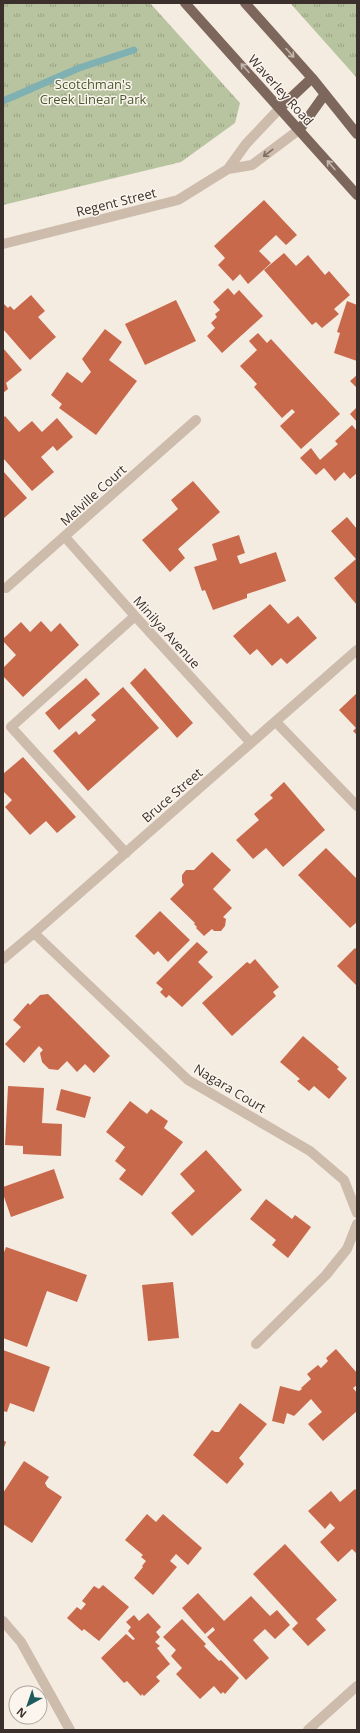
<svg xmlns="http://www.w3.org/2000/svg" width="360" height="1733" font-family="'Open Sans',sans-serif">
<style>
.park{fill:url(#park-tufts)}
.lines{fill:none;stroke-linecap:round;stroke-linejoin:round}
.stream{stroke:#7fb0b2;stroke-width:7}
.building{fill:#c8694b}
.minor{stroke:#cdbbac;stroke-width:10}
.major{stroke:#7d675c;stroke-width:10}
.oneway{stroke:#c2b5ac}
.oneway2{stroke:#7d6f65}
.labels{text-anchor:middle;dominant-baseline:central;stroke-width:3;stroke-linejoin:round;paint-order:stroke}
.park-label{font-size:13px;fill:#4a5a2e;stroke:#fbf5ee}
.street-label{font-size:13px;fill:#3b302b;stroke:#fbf5ee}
</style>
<defs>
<pattern id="park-tufts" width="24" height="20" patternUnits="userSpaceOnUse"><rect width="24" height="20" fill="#b8c4a0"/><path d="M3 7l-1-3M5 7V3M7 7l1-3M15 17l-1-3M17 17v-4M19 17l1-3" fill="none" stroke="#97a083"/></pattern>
</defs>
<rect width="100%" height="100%" fill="#f4ebe1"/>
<path class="park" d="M3,3H150L240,103L235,123L181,162L3,205Z
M357,3V78L291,4Z"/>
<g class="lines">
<path class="stream" d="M3,101L79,68L134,50"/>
</g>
<path class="building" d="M264,200L297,235L286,245L276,235L259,251L271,263L248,284L240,274L233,281L218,265L225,258L214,246Z
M284,253L296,266L308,255L325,275L329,271L350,295L334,309L339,314L322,328L316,322L312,325L264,270Z
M228,288L234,295L239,290L263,316L222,353L207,336L215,328L211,323L217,317L215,314L220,310L213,302Z
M31,295L45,311L38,317L56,337L30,360L3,329V303L8,308L10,306L14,310Z
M176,300L196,341L145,365L125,324Z
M347,301L357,305V361L334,353L340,333L337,332Z
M105,329L122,342L109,360L137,381L96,435L59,408L62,404L51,395L67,372L82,383L91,372L82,359Z
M258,333L267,343L271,339L340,414L301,449L280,426L295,412L292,409L282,418L254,387L257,384L240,366L257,350L249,341Z
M3,348L22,370L6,383L8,389L3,393Z
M357,375V388L350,381Z
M357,407V422L350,414Z
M5,416L19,432L32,421L42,432L57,418L73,437L57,451L53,446L41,457L54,472L32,491L3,458V418Z
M352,425L357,431V473L350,479L344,472L335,481L324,468L316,475L300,458L311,448L320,460L338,444L335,441Z
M3,471L27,498L3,519Z
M193,481L220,512L178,549L185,558L170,572L142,540L178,509L171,500Z
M347,517L357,529V605L334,578L356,559L331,531Z
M239,535L245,553L237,556L240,564L276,552L286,581L247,594V598L213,610L205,590L202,591L194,567L217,560L212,544Z
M270,604L288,624L298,616L317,638L287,664L281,658L272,666L257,649L250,655L233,636Z
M41,621L51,632L60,623L79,645L23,697L3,676V668L16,655L3,641V639L21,622L30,632Z
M145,668L193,723L177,738L130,683Z
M86,678L100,694L59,730L45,713Z
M123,687L159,728L88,791L53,751L76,731L79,735L96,720L91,715Z
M357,693V735L353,731L356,728L339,710Z
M23,757L76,817L57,833L46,821L30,835L5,807L12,800L3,791V774Z
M284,782L325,830L283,867L266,848L253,859L236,840L259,820L254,814L273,798L270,795Z
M326,848L357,879V922L350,928L298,875Z
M212,852L231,870L213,889L232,908L223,917L226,919L225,926L221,931H214L212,929L204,936L196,928L197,927L194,924L195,923L170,899L184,885L182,882V875L186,870H194Z
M160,911L190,940L168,962L158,951L154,955L135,936Z
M197,942L208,952L198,962L213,977L182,1007L169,995L166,998L160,992L163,989L156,983Z
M355,948L357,950V986L337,966Z
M255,959L279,987L273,992L276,996L232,1036L202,1003L247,962L250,964Z
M48,994L110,1056L94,1073L85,1064L77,1072L67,1061L58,1070L49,1069L42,1062L40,1053L43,1050L39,1046L24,1063L5,1044L21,1027L13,1020L28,1003L30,1005L40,995Z
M303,1036L339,1067L337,1069L347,1078L329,1099L314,1086L309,1091L297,1081L300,1079L280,1062Z
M8,1086L44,1088L42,1123L62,1124L61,1156L23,1154V1146L5,1145Z
M61,1089L91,1097L85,1118L56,1110Z
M130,1101L147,1114L151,1109L168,1121L164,1128L183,1142L142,1196L119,1179L126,1170L115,1161L125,1147L106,1132Z
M206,1150L242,1190L192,1236L171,1213L195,1191L180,1174Z
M54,1169L64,1198L11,1217L3,1194V1187Z
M266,1199L292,1219L295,1215L311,1227L288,1258L272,1245L276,1240L250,1219Z
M6,1247L87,1275L77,1302L47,1291L27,1347L3,1338V1255Z
M173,1282L179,1338L148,1341L142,1285Z
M336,1349L357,1373V1385L353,1388L357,1393V1411L323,1441L308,1424L322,1412L311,1399L294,1416L287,1413L284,1424L272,1421L280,1386L299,1391L302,1389L301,1388L311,1379L307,1374L318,1365L321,1368L328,1361L326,1358Z
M3,1350L50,1367L34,1412L10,1403L7,1412L3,1411Z
M240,1403L267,1424L239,1458L244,1464L227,1484L193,1455L212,1430L215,1432H219Z
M3,1440L6,1442L3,1450Z
M24,1461L49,1477L45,1483L47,1487L62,1497L32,1543L3,1524V1493Z
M355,1489L357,1491V1554L352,1549L338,1562L320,1542L335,1528L330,1523L325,1529L308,1511L331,1491L340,1502Z
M147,1514L156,1522L163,1514L202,1548L188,1565L176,1554L170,1561L177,1567L153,1595L134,1578L143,1567L142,1566L146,1561L141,1557L143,1555L125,1540Z
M285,1544L337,1600L316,1619L326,1630L308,1646L292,1629L298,1623L253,1574Z
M103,1585L129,1607L99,1641L84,1629L82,1631L67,1618L77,1607L81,1610L86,1604L82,1601L94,1586L99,1589Z
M198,1593L224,1621L251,1596L270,1616L277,1610L290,1625L275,1639L265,1629L253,1640L269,1658L246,1680L207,1637L215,1630L213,1627L205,1634L182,1608Z
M148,1613L161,1627L156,1632L160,1637L155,1642L160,1646L157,1648L170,1664L156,1677L160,1681L144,1696L142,1694L141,1696L127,1681L124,1683L101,1658L126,1634L133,1640L135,1639L128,1631L131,1627L126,1622L134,1615L139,1621Z
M182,1619L206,1644L204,1646L219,1661L221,1660L239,1678L225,1694L223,1692L221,1694L214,1686L200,1699L176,1674L182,1668L171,1656L176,1650L163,1637Z"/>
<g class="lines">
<path class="minor" d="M228,169L246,144L280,108
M3,244L178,200L228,169L252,165L300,129
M65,537L135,616L251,743
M6,588L196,420
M276,722L357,806
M126,853L11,727L135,616
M34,933L188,1080L310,1151L344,1180L357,1213
M3,959L34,933L357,650
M256,1344L326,1275L347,1249L357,1224
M3,1621L21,1642L70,1730
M308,1730L357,1686"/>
<path class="major" d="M185,3L357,195
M245,3L312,78L357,134
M280,108L312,78
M300,129L325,94"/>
</g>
<defs><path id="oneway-shaft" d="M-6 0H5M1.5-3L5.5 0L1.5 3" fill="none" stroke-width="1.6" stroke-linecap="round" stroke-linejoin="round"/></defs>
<g class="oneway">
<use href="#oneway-shaft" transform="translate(290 53) rotate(48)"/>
<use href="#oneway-shaft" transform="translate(245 68) rotate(-132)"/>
<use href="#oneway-shaft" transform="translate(331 165) rotate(-131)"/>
</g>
<use class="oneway2" href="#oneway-shaft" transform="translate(268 153) rotate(143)"/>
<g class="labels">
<g class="park-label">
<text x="93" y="84">Scotchman's<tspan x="93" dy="15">Creek Linear Park</tspan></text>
</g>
<g class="street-label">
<text transform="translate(281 90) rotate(48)">Waverley Road</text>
<text transform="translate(116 202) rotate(-14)">Regent Street</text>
<text transform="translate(93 495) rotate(-42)">Melville Court</text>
<text transform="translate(167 632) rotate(48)">Minilya Avenue</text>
<text transform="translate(172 795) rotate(-41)">Bruce Street</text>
<text transform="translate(230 1088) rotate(31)">Nagara Court</text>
</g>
</g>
<rect width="360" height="1733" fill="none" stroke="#3b302b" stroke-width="8"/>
<g transform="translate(28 1705) rotate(220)"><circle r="19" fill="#fbf5ee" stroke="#aea6a0"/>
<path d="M0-3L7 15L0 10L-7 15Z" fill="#1f5a5e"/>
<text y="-6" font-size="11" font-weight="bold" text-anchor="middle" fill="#3b302b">N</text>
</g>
</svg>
